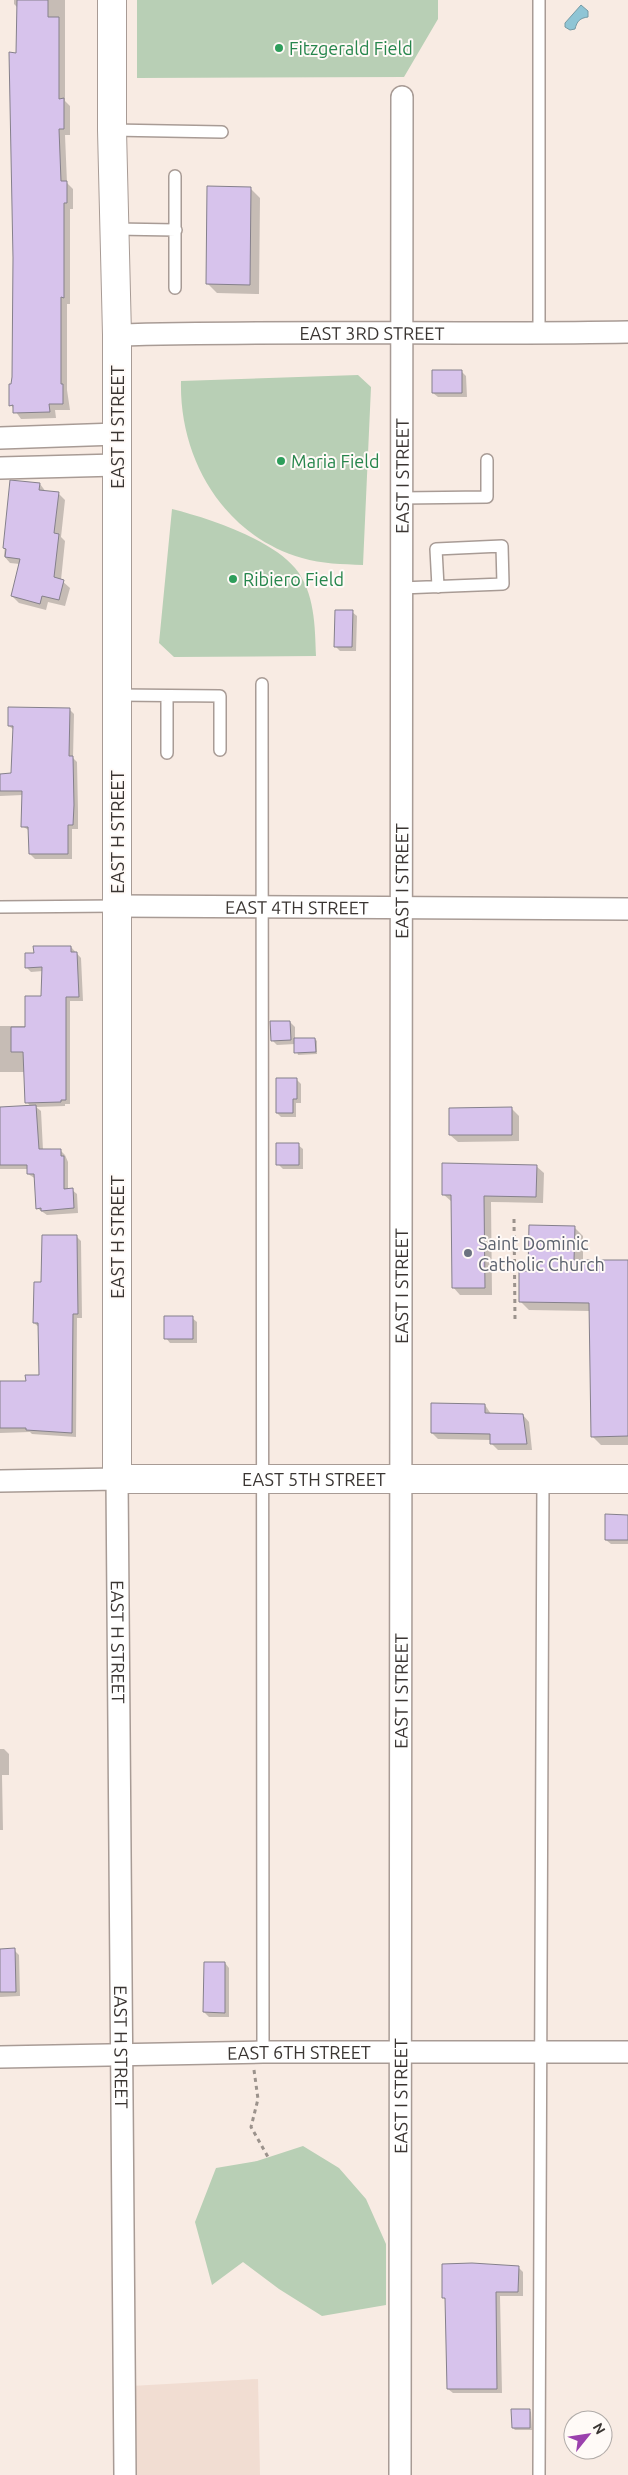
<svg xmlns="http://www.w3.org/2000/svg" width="628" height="2475" font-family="Ubuntu,sans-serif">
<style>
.built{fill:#f1ddd2}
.green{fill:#b8cfb5}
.water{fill:#8fc5d5;stroke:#769aa4}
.shadow{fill:#0003}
.building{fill:#d7c3ec;stroke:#85808b}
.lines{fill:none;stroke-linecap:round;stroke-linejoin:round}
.lane-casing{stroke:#a89b95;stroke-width:14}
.street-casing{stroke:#a89b95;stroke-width:24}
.secondary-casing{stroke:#a89b95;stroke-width:30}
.path{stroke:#9b928c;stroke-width:3;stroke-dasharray:4 4;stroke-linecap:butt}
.lane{stroke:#fff;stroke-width:11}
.street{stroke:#fff;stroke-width:21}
.secondary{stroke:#fff;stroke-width:28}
.leisure-dot{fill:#2e9e5b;stroke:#fffaf7;stroke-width:2}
.worship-dot{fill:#6b7280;stroke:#fffaf7;stroke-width:2}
.labels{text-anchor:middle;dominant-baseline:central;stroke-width:4;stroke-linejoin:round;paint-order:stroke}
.leisure-label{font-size:18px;fill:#27864d;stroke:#fffaf7;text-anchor:start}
.street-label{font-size:18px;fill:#3a3532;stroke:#fffaf7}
.worship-label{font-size:18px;fill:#5b616d;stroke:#fffaf7;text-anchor:start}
</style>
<rect width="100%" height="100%" fill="#f8ebe3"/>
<path class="built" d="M258,2379L260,2475H132L131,2386Z"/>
<path class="green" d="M137,0H438V19L404,77L137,78Z
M358,375L371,387L363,565C342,564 322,564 302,558C224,536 179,459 181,381Z
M172,509C208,518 271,539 295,568C315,592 315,627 316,656L174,657L159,643Z
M303,2146L339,2168L366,2199L386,2244V2305L322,2316L279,2289L243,2262L212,2285L195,2222L216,2168L257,2161Z"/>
<path class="water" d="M581,5L588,11V17C580,18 577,21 575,29L570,30L565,27V23Z"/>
<path class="shadow" d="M14,0H65V101L70,106V135H65L67,183L73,189V209H70V304H67V390L70,410H55L56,418L21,419L11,405L14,328L18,8L14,4Z
M250,188L260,198L259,294L217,293L207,283Z
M461,371L466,376L467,397H438L433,393Z
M11,482L40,484L46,492L58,493L65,500L61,537L65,541L61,580L70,588L65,606L48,602L46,610L19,603L12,596L20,564L10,563L4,556Z
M352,612L357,616L356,651H340L335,646Z
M70,710L74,714L73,758L77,762L78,811V829H72V859H35L30,854V831L22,826L23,795L0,796V775H12L14,730L9,726Z
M71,947L81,958L83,1001H70V1104H65V1106L36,1107L41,1111L43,1150H60L65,1155L68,1162V1190H72L77,1194L78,1213L47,1215L37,1208L36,1179L28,1174V1169H0V1108L31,1107L27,1102L26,1072H0V1026H26L43,997V971L31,972L26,967L35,954Z
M290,1022L295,1027V1040L315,1039L317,1041V1054L298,1055L295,1044L277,1045L272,1040Z
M297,1080L301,1084V1103H296V1117H281L277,1113Z
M511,1108L519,1116V1141L458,1142L450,1135Z
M298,1145L303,1149V1169H283L278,1164Z
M536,1166L544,1173L543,1203L491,1202L492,1295H460L453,1287L452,1202L443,1194Z
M574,1227L583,1236V1262L628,1261V1445H601L592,1436L590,1311L529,1310L520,1301Z
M76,1236L81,1241L82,1318H77L76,1437L32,1434L30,1432L0,1433V1383L27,1382L40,1376V1328L34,1323L43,1284Z
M192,1318L197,1322V1343H170L166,1338Z
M485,1405L491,1414L523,1415L529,1422L532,1450H498L491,1443V1440L438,1439L432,1433Z
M628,1516V1544H611L606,1540Z
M0,1749H4L9,1754V1775H2L3,1830H0Z
M0,1950H14L19,1955L20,1996L0,1997Z
M225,1963L229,1968V2017H209L204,2012Z
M518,2267L523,2272V2296H500L502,2393H453L448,2389L447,2301L444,2298Z
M529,2410L531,2412L532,2430H515L513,2428Z"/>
<path class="building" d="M17,0H48V17H59V99L64,98V129H59L61,181H67V203H64V298L61,297V384H63V404H49L50,412L13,413V405L9,406V384H11L12,377L13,258L9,52L16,53Z
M207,186L251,187L250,285L206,284Z
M432,370H462V393H432Z
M10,480L40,483L39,490L59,492L54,533L59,534L54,577L64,580L59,600L42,596L40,604L11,596L20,559L5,557L6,549L3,548Z
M335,610H353L352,647H334Z
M8,707L70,708L69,756H73L74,805L73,825H68V854H29L28,827H21L22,791H0V774L11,773L13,726H8Z
M33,946H71V952H77L79,997H66V1100H61V1102L25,1103L23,1052H11V1027H25V996H41L42,967L25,968V953H34Z
M270,1021H290L291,1040L271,1041Z
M294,1038H315L316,1052L294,1053Z
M276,1078H297V1099H293V1113H276Z
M36,1105L39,1149H61V1156H64V1189L73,1188L74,1208L41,1211V1208L36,1209L34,1174H27V1165H0V1107Z
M512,1107V1135H449V1108Z
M276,1143H299V1165H276Z
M442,1163L537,1165L536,1197L484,1196L485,1288H452L451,1195H442Z
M529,1225L575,1226L574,1260H628V1436L591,1437L589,1303L519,1302V1271H528Z
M42,1235H77L78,1314H73L72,1433L26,1430V1428H0V1381H26L25,1375H39L38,1323H33L34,1282H41Z
M164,1316H193V1339H164Z
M431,1403L485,1404V1413L523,1414L527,1444H490V1434L431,1433Z
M605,1514L628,1515V1540H605Z
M15,1948L16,1992H0V1949Z
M204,1962H225V2013L203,2012Z
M472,2263L519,2266L518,2292H496L497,2389H447L445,2298H442V2264Z
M511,2409H530V2428H512Z"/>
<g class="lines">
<defs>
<path id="lane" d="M539,0V334
M112,130L222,132
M115,229L176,230
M175,288V176
M401,498L487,497V460
M401,588L503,584L502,546L436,549L438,587
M262,684L263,2052
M118,695L220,696V750
M167,696V753
M0,907L117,906
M539,2475L543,1479"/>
<g id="street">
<path id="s1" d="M117,335C287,330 458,335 628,332"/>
<path d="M0,438L117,434"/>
<path d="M0,468L117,465"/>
<path id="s2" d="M117,906L628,909"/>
<path id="s3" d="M0,1481L117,1479L125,2475"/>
<path id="s4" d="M0,2057L263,2052H628"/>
<path id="s5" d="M400,2475L402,97"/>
</g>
<g id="secondary">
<path id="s6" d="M112,0V130L117,335V1479H628"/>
</g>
</defs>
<use href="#lane" class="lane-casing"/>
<use href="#street" class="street-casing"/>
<use href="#secondary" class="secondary-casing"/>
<path class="path" d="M514,1219L515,1319
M254,2070L258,2099L251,2127L268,2157"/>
<use href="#lane" class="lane"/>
<use href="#street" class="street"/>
<use href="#secondary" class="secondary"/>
</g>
<g class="leisure-dot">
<circle cx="279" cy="48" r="5"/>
<circle cx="281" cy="461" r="5"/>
<circle cx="233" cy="579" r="5"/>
</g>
<circle class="worship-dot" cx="468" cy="1253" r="5"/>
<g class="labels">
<g class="leisure-label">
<text x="289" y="48">Fitzgerald Field</text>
<text x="291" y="461">Maria Field</text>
<text x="243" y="579">Ribiero Field</text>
</g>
<g class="street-label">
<text stroke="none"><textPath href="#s1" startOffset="255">EAST 3RD STREET</textPath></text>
<text transform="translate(117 427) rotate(-90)">EAST H STREET</text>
<text stroke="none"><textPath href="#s5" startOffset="1999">EAST I STREET</textPath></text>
<text transform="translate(117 832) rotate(-90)">EAST H STREET</text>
<text stroke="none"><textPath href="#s5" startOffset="1594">EAST I STREET</textPath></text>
<text stroke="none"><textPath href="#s2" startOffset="180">EAST 4TH STREET</textPath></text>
<text transform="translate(117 1237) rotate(-90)">EAST H STREET</text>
<text stroke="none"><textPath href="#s5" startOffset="1189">EAST I STREET</textPath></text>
<text stroke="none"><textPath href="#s6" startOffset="1676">EAST 5TH STREET</textPath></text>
<text stroke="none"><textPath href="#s3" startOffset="280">EAST H STREET</textPath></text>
<text stroke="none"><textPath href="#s5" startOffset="784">EAST I STREET</textPath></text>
<text stroke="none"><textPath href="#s3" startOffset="685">EAST H STREET</textPath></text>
<text stroke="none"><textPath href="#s4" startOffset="299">EAST 6TH STREET</textPath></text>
<text stroke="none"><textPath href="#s5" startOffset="379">EAST I STREET</textPath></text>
</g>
<g class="worship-label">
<text x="478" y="1243">Saint Dominic<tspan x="478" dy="21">Catholic Church</tspan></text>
</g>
</g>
<g transform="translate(588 2435) rotate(60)"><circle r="24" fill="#fffaf7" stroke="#b0aba8"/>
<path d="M0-4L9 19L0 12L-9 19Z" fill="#9b41ad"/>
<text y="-8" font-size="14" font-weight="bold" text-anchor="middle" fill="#3a3532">N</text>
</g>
</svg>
